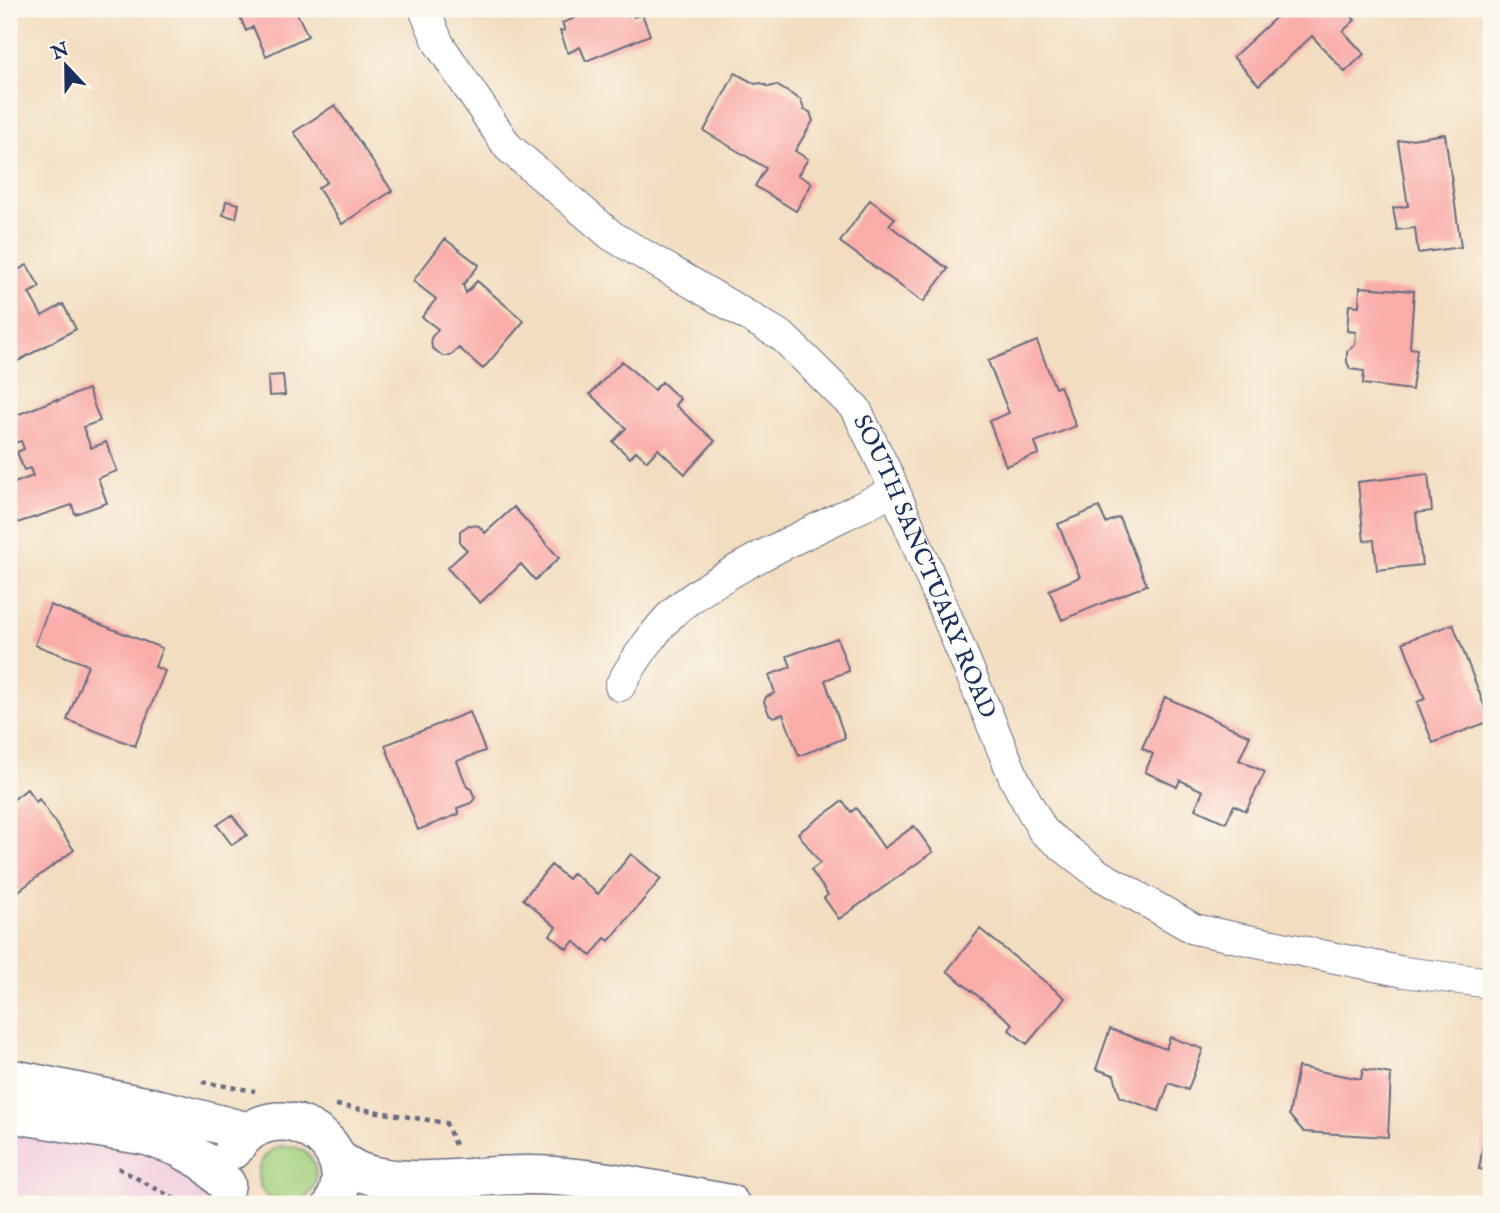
<svg xmlns="http://www.w3.org/2000/svg" width="1500" height="1213" font-family="'IM FELL English',serif">
<style>
.built{fill:#f3cfe0}
.grass{fill:#a4d280;stroke:#60806f;stroke-width:2}
.building{fill:#faaca9}
.lines{fill:none;stroke-linecap:round;stroke-linejoin:round}
.street-casing{stroke:#676c80;stroke-width:32}
.secondary-casing{stroke:#676c80;stroke-width:41}
.path{stroke:#676c80;stroke-width:4.5;stroke-dasharray:5 5;stroke-linecap:butt}
.street{stroke:#fff;stroke-width:30}
.secondary{stroke:#fff;stroke-width:38}
.labels{text-anchor:middle;dominant-baseline:central;stroke-width:5;stroke-linejoin:round;paint-order:stroke}
.street-label{font-size:24px;fill:#1b2f5e;stroke:#fbf7ec}
</style>
<rect width="100%" height="100%" fill="#fbf7ec"/>
<filter id="ink" filterUnits="userSpaceOnUse"><feTurbulence type="fractalNoise" baseFrequency=".0143" numOctaves="2"/><feDisplacementMap in="SourceGraphic" scale="14" xChannelSelector="R" yChannelSelector="G"/><feConvolveMatrix kernelMatrix="1 2 1 2 8 2 1 2 1" color-interpolation-filters="sRGB"/></filter>
<filter id="wash" filterUnits="userSpaceOnUse"><feTurbulence type="fractalNoise" baseFrequency=".00686" numOctaves="4" result="noise"/><feDisplacementMap in="SourceGraphic" scale="28" xChannelSelector="R" yChannelSelector="G"/><feGaussianBlur stdDeviation="1.57" result="paint"/><feColorMatrix in="noise" values="0 0 0 0 0 0 0 0 0 0 0 0 0 0 0 0 0 1.4 0 .05"/><feComposite in="paint" operator="in"/></filter>
<g filter="url(#wash)">
<rect width="100%" height="100%" fill="#f3ddc0"/>
<path class="built" d="M9,1126L147,1152L217,1188L225,1204H9Z"/>
<path class="grass" d="M258 1175a29 29 0 1 1 58 0a29 29 0 1 1-58 0Z"/>
<g id="blocks">
<path class="building" d="M245,9H295L308,36L266,56L253,27L246,31L238,12Z
M571,9H630L634,17L642,14L650,35L586,61L580,47L568,53L560,31L565,30L562,23L575,18Z
M1285,9H1345L1355,20L1343,31L1364,54L1345,72L1312,36L1259,85L1233,57Z
M735,73L755,84L761,83L769,87L776,85L801,100L804,110L810,112L813,121L795,151L808,159L798,175L812,183L796,211L755,186L766,168L704,131Z
M335,105L392,191L342,224L318,188L327,182L294,132Z
M1445,134L1461,247L1418,253L1415,228L1397,230L1393,208L1408,206L1398,141Z
M870,200L895,218L889,225L948,269L923,302L840,242Z
M226,201L239,204L236,218L223,215Z
M445,239L479,265L463,285L466,293L477,281L524,321L483,369L459,348L450,356H443L432,348L431,338L438,329L422,317L436,299L413,281Z
M9,257L16,271L27,265L40,287L29,293L42,316L63,304L76,329L9,366Z
M1360,287L1414,291L1410,348L1417,349L1412,390L1363,384L1364,371L1350,369L1347,362V351L1355,345L1356,332L1347,331L1349,305L1359,306Z
M1037,341L1055,388L1060,386L1076,426L1035,442L1039,454L1006,466L989,421L1009,413L988,361Z
M622,361L654,390L662,382L680,399L675,405L715,441L685,474L658,449L647,461L636,451L630,458L613,442L626,428L590,394Z
M283,375L285,395L269,396L268,376Z
M88,389L100,421L83,427L91,448L106,442L117,471L98,478L107,503L75,514L72,505L17,523L9,500V485L33,476L30,468L24,470L17,452L24,449L21,441L14,443L9,429V418L57,399V401Z
M1428,474L1432,511L1416,513L1422,565L1377,570L1374,540L1364,541L1358,482Z
M514,507L559,558L535,580L521,564L480,603L447,568L467,550L460,543V531L469,525L479,526L485,533Z
M1099,507L1106,523L1119,517L1147,585L1062,620L1049,590L1080,577L1058,524Z
M50,605L162,648L155,667L165,671L135,746L67,720L88,665L35,645Z
M1453,624L1490,721L1433,743L1417,702L1425,699L1403,642Z
M837,638L849,671L825,680L845,738L799,756L783,714L774,717L769,714L764,702L766,697L775,693L769,675L791,667L787,656Z
M1165,697L1250,736L1239,760L1265,772L1246,811L1234,805L1226,823L1195,809L1203,791L1180,780L1177,787L1145,772L1153,754L1142,748Z
M470,712L485,751L457,761L467,787L471,789L475,798L471,803L457,808L459,814L418,830L385,745Z
M27,789L36,802L39,799L74,850L9,898V809L11,807L9,803Z
M843,801L851,812L856,808L884,848L914,826L933,852L839,919L824,898L828,895L811,870L820,863L798,833Z
M232,815L247,835L232,845L217,825Z
M631,854L661,879L609,941L605,938L591,956L574,941L567,949L550,935L556,927L523,899L551,865L568,879L573,873L598,894Z
M980,929L1065,998L1027,1044L1009,1030L1013,1024L947,971Z
M1110,1029L1166,1049L1170,1037L1203,1049L1188,1090L1169,1083L1159,1111L1120,1097L1114,1075L1096,1069Z
M1298,1067L1361,1079L1363,1069L1391,1074L1388,1137L1304,1132L1289,1115Z
M1490,1104H1491V1171L1479,1169Z"/>
</g>
</g>
<g filter="url(#ink)">
<use href="#blocks" fill-opacity="0" stroke="#676c80" stroke-width="2"/>
<g class="lines">
<defs>
<g id="street">
<path id="s1" d="M424,9L439,44L508,147L612,236L782,336L856,409L888,475L1015,780L1043,831L1098,874L1194,929L1404,972L1491,983"/>
<path d="M620,686C633,662 660,622 682,605C743,559 825,526 894,491"/>
</g>
<path id="secondary" d="M9,1078L160,1109L249,1132
M9,1113L147,1136L178,1147L205,1162L226,1184
M234,1149C273,1086 368,1143 333,1204
M337,1159C344,1163 352,1169 360,1172C408,1189 480,1174 530,1175C597,1176 665,1193 730,1204"/>
</defs>
<use href="#street" class="street-casing"/>
<use href="#secondary" class="secondary-casing"/>
<path class="path" d="M202,1082L255,1091
M336,1105L446,1123L455,1145
M118,1168L184,1204"/>
<use href="#street" class="street"/>
<use href="#secondary" class="secondary"/>
</g>
</g>
<g class="labels">
<g class="street-label">
<text stroke="none"><textPath href="#s1" startOffset="772">SOUTH SANCTUARY ROAD</textPath></text>
</g>
</g>
<rect width="1500" height="1213" fill="none" stroke="#fbf7ec" stroke-width="35"/>
<g transform="translate(66 66) rotate(338)" stroke="#fbf7ec" stroke-width="5" paint-order="stroke">
<path d="M0-5L12 26L0 18L-12 26Z" fill="#1b2f5e"/>
<text y="-10" font-size="19" font-weight="bold" text-anchor="middle" fill="#1b2f5e">N</text>
</g>
</svg>
